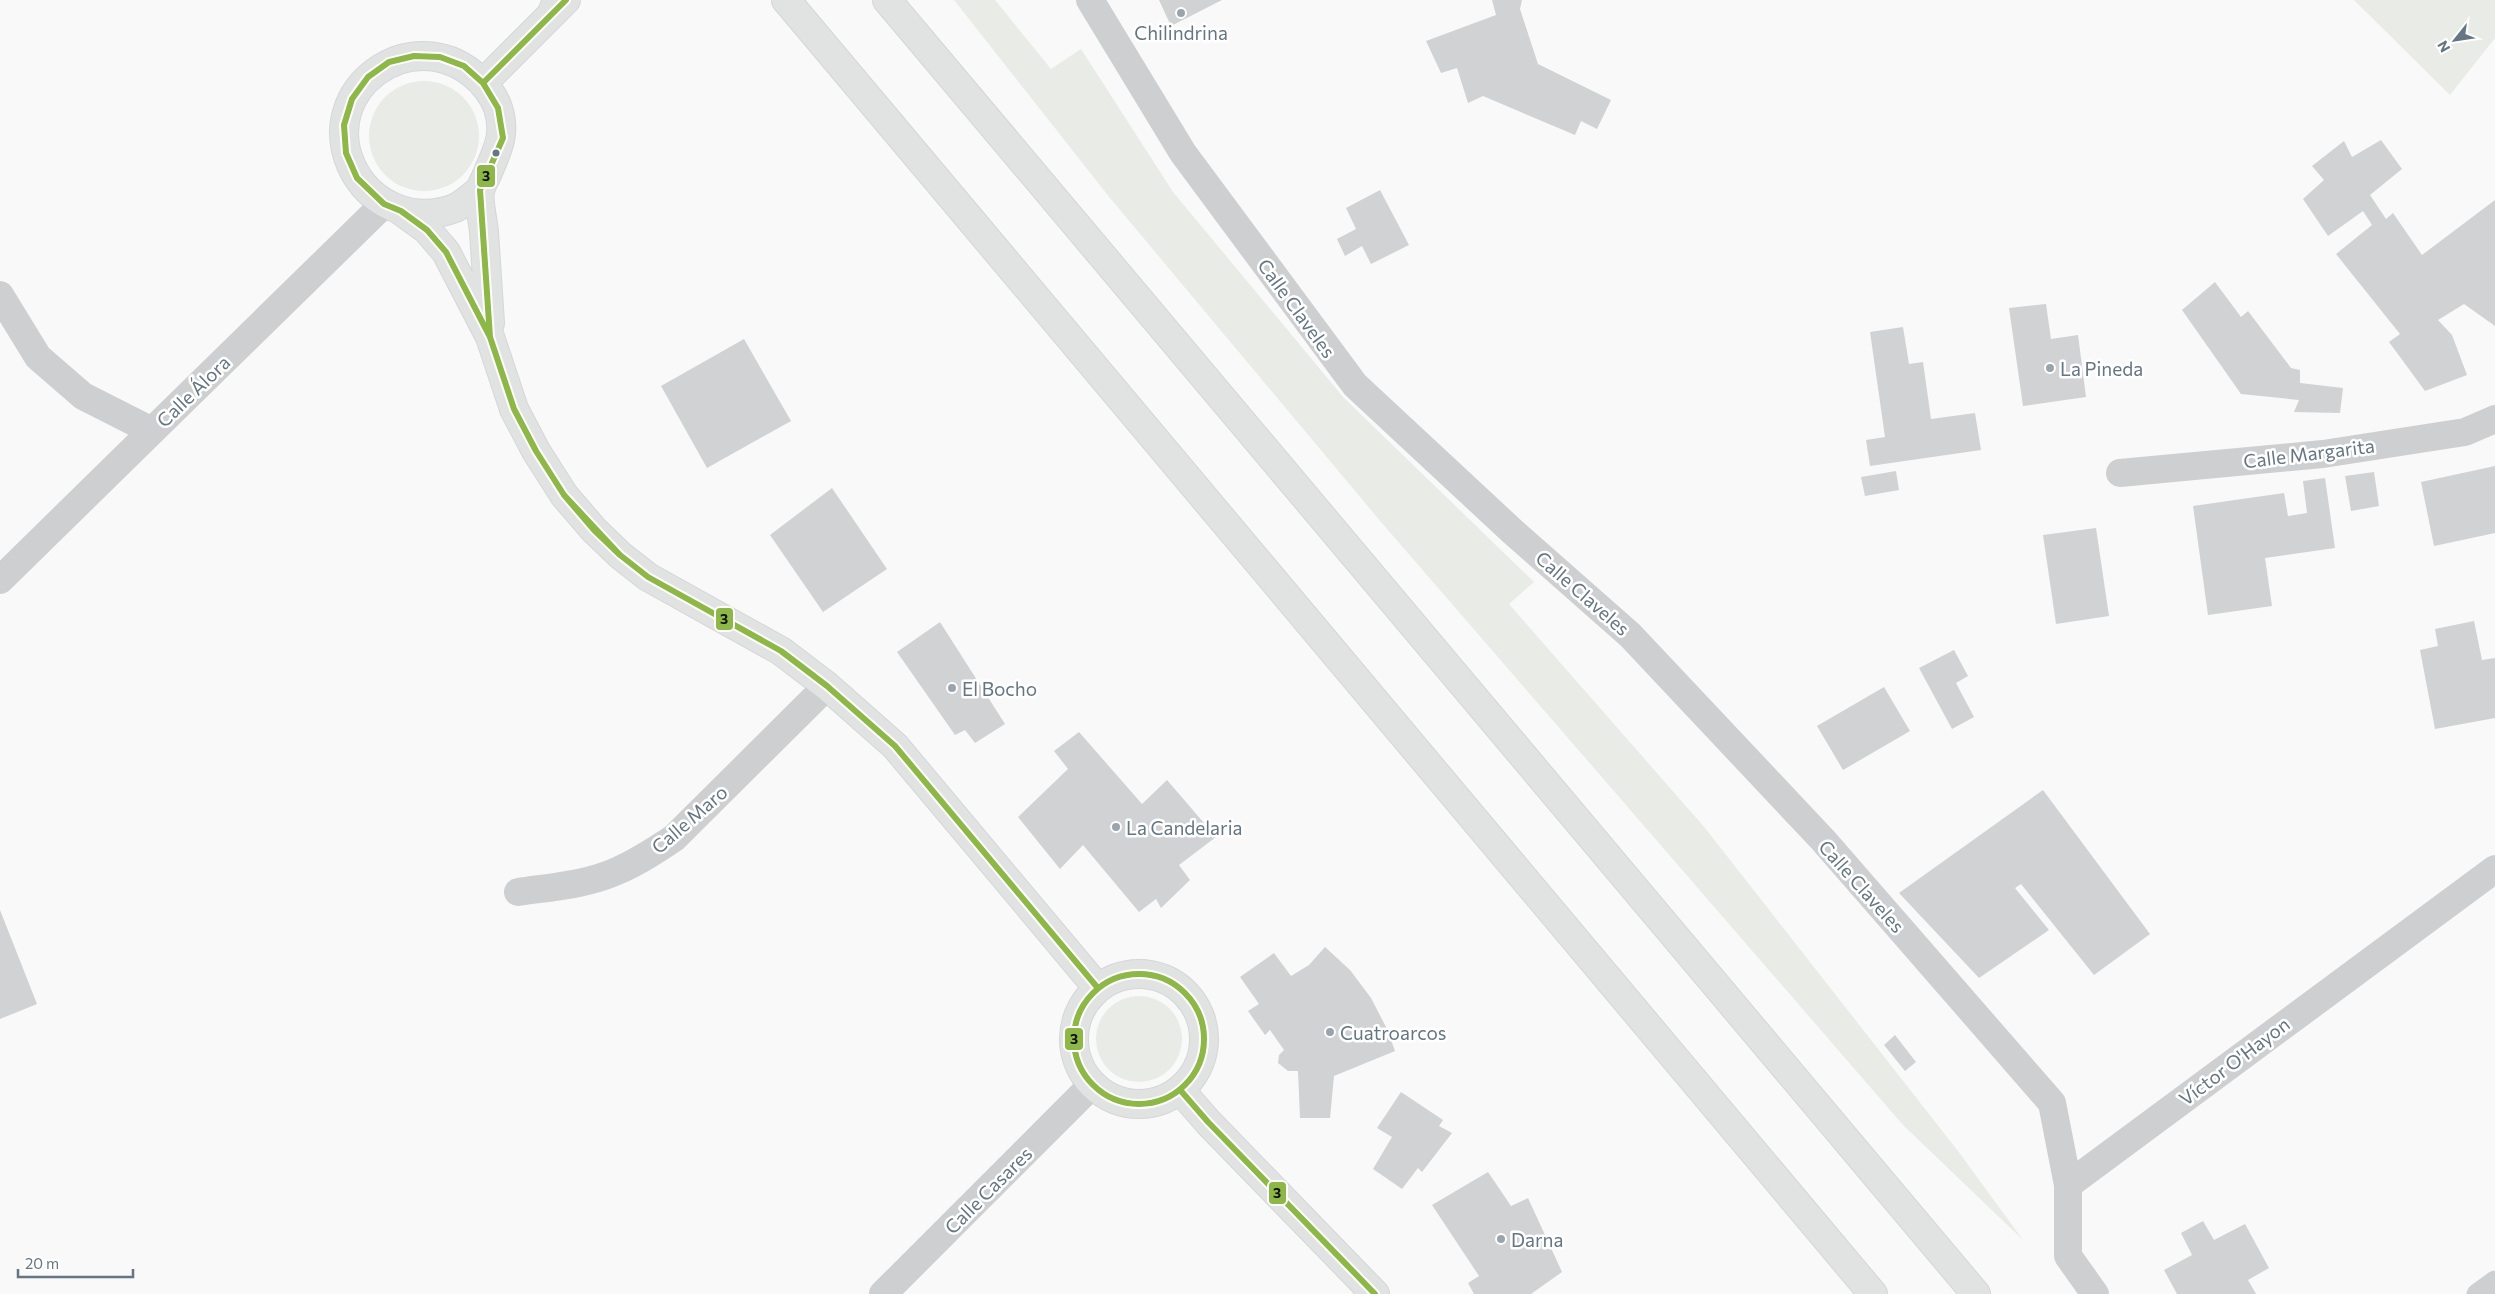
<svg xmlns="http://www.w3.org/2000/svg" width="2495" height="1294" font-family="Commissioner,sans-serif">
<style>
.green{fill:#e8ebe6}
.building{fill:#d0d2d3}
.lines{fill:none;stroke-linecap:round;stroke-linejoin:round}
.secondary-casing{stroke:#d5d6d7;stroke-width:30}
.highway-casing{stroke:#d5d6d6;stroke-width:30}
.lane{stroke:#cecfd0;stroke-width:21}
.street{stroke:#cecfd0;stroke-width:28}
.secondary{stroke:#e1e2e2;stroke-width:28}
.highway{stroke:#e1e2e2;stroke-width:28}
.bus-1-casing{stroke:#fff;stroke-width:10}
.bus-1{stroke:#8db746;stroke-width:6}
.poi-dot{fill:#99a4ac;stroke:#fff;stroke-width:2}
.bus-dot{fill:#657683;stroke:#fff;stroke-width:2}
.labels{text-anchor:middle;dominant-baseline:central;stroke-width:5;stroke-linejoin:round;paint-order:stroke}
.poi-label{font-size:19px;fill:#657683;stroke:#fff;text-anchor:start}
.street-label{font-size:19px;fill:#657683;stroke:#fff}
.line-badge{stroke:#fff;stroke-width:2}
.pale-badge-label{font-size:14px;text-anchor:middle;font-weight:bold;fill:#111}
</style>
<rect width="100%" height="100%" fill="#f9f9f9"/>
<path class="green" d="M954,0H995L1051,69L1081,49L1173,192L1344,398L1534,582L1509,604L1705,828L1958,1151L2023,1240L1903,1125L1381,522L1110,198Z
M2354,0H2495V38L2450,95Z
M369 136a55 55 0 1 1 110 0a55 55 0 1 1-110 0Z
M1096 1039a43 43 0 1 1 86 0a43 43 0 1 1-86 0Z"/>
<path class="building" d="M1159,0H1222L1171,26Z
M1492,0H1522L1520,9L1538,64L1611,100L1597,129L1581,121L1575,135L1483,96L1468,103L1457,68L1441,73L1426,41L1496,15Z
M2381,140L2402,169L2370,195L2386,219L2393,213L2422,255L2495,200V326L2464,304L2438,320L2452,335L2467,375L2425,391L2389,342L2400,334L2336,254L2372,225L2363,211L2328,236L2303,199L2324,180L2312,166L2344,141L2352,157Z
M1380,190L1409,245L1371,264L1362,246L1345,256L1337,239L1356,229L1346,208Z
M2215,282L2241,317L2248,311L2291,368L2300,370V383L2343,388L2340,413L2294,412L2299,400L2241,394L2182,310Z
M2046,304L2051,339L2078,335L2086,397L2023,406L2009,308Z
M1903,327L1909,364L1923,362L1931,419L1975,413L1981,450L1870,466L1866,440L1885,437L1870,332Z
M744,339L791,421L707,468L661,386Z
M2495,466V533L2434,546L2421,482Z
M1896,471L1899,490L1865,496L1861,477Z
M2374,472L2379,506L2351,511L2345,476Z
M2325,478L2335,548L2265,558L2272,606L2208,615L2193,506L2284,493L2288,516L2307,513L2303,481Z
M832,488L887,569L823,612L770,535Z
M2096,528L2109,616L2056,624L2043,535Z
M2474,621L2482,660L2495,658V718L2435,729L2420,650L2438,646L2435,629Z
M940,622L1005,724L975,743L965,730L955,735L897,652Z
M1954,650L1968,676L1956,683L1974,717L1952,729L1919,668Z
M1884,687L1910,731L1843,770L1817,726Z
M1079,732L1142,804L1167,780L1216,837L1179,865L1190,880L1161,908L1156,899L1139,912L1083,845L1060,869L1018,817L1068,769L1054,751Z
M2043,790L2150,934L2094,975L2021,884L2015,888L2049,930L1979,978L1899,893Z
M0,910L37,1004L0,1019Z
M1325,947L1350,970L1371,998L1387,1029L1395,1051L1334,1076L1330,1118H1300L1298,1071H1288L1278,1063L1279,1055L1284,1050L1270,1030L1265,1035L1248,1011L1259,1004L1240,977L1274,953L1291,976L1309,965Z
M1895,1035L1916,1062L1905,1071L1884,1045Z
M1401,1092L1443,1120L1439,1126L1452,1133L1422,1172L1418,1168L1402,1189L1373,1169L1392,1137L1377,1128Z
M1488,1172L1511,1206L1528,1198L1562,1272L1531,1294H1474L1468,1283L1479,1276L1432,1205Z
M2203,1221L2214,1240L2245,1224L2269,1268L2248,1280L2256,1294H2177L2164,1270L2192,1255L2181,1233Z"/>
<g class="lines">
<defs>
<path id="secondary" d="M483,83L566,0
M480,190C472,196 464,204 455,208C414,224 369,205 351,165C318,89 410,22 474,75C484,83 494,96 498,108C507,136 496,152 486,177C484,181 481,186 480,191C478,203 483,219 484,232C486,262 488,293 490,323
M401,211L427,230L446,252L490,337L514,409L536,451L564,495L594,530L620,555L648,577L781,651L827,686L895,746L1097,987
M1074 1039a65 65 0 1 1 130 0a65 65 0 1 1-130 0Z
M1181,1091L1208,1122L1375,1294"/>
<path id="highway" d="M786,0L1873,1294
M887,0L1976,1294
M552,13L557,0"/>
</defs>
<use href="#secondary" class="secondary-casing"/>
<use href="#highway" class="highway-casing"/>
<path class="lane" d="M2477,1294L2495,1281"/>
<path class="street" d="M1090,0L1183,153L1355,385L1512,531L1630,635L1823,840L2052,1103L2068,1185
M0,295L38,357L83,396L152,431L384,204
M2120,473L2323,454L2465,432L2495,419
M0,580L152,431
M518,892C551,887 586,885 617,871C638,862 656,850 674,838L827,686
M883,1294L1092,1085
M2095,1294L2068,1256V1185L2495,869"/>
<use href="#secondary" class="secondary"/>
<use href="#highway" class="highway"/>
<defs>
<path id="bus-1" d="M414,56L440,57L464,66L483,83L498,108L503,138L480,190L490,337L446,252L427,230L401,211L384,204L357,178L346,153L344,125L352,99L368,77L389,62Z
M483,83L566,0
M490,337L514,409
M490,337L514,409
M514,409L536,451L564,495
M564,495L620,555
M564,495L594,530L620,555
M620,555L648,577L781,651L827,686
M827,686L895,746
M827,686L895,746
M895,746L1097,987
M1074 1039a65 65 0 1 1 130 0a65 65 0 1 1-130 0Z
M1181,1091L1208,1122L1375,1294"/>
</defs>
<use href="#bus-1" class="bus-1-casing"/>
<use href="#bus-1" class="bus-1"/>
</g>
<g class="poi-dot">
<circle cx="1181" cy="13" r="5"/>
<circle cx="2050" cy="368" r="5"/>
<circle cx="952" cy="688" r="5"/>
<circle cx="1116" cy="827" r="5"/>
<circle cx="1330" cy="1032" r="5"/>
<circle cx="1501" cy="1239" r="5"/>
</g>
<circle class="bus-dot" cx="496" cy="153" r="4.5"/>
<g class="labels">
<g class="poi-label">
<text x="1181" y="32" text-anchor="middle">Chilindrina</text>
<text x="2060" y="368">La Pineda</text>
<text x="962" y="688">El Bocho</text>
<text x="1126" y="827">La Candelaria</text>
<text x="1340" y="1032">Cuatroarcos</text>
<text x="1511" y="1239">Darna</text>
</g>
<g class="street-label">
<text transform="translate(1297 308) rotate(54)">Calle Claveles</text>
<text transform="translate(193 391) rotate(-44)">Calle Álora</text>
<text transform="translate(2309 453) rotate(-7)">Calle Margarita</text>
<text transform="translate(1583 593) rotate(41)">Calle Claveles</text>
<text transform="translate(689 819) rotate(-41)">Calle Maro</text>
<text transform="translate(1862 886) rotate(48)">Calle Claveles</text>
<text transform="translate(2234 1061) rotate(-37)">Víctor O'Hayon</text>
<text transform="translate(988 1190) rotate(-45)">Calle Casares</text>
</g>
</g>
<g class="line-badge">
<rect x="476" y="164" width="20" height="24" rx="5" fill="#8db746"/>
<rect x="715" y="607" width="19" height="24" rx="5" fill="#8db746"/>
<rect x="1064" y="1027" width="20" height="24" rx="5" fill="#8db746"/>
<rect x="1268" y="1181" width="19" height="24" rx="5" fill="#8db746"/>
</g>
<g class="pale-badge-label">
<text x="486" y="181">3</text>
<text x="724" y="624">3</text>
<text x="1074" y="1044">3</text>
<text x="1277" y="1198">3</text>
</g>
<g transform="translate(2455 40) rotate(240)" stroke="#ffffff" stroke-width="4" paint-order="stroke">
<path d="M0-4L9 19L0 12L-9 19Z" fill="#657683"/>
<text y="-8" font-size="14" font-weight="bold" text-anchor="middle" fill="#657683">N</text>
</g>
<path d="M18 1269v8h115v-8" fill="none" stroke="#657683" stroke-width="2.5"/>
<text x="25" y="1269" font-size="15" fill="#657683" stroke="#ffffff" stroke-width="4" paint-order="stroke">20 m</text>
</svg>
